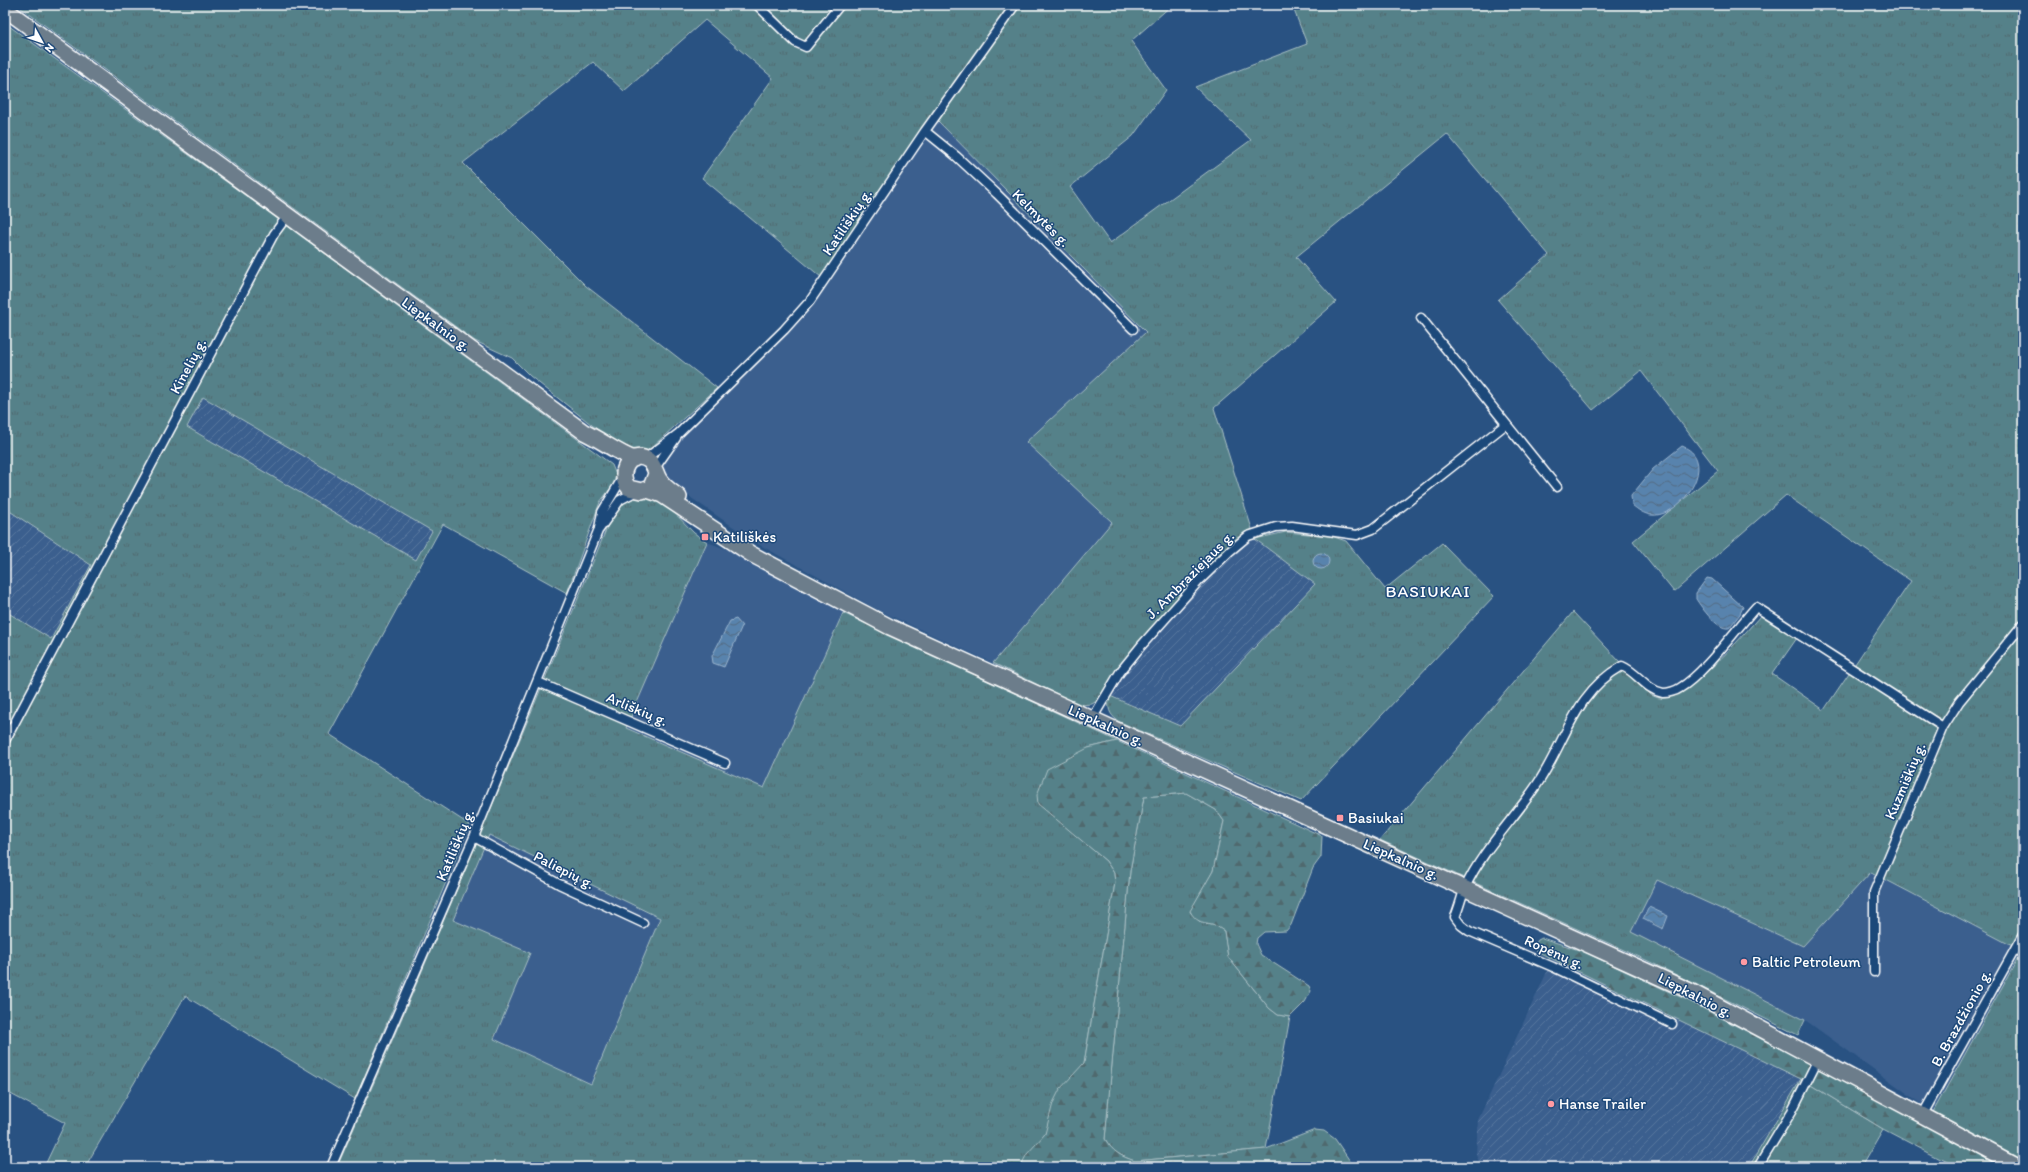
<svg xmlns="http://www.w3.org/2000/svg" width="2028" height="1172" font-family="Itim,sans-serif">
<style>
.built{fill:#3a5f8e}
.industrial{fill:url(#industrial-furrows)}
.grass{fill:url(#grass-tufts);stroke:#aac0c4;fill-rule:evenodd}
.forest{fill:url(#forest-firs);stroke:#aac0c4}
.water{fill:url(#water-waves);stroke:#9bb5ce}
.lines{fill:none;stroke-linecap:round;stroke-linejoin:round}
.street-casing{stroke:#fff;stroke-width:11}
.highway-casing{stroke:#fff;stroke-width:18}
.street{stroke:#1f4a7a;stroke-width:8}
.highway{stroke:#6c7d8b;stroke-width:15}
.poi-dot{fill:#ff9aa2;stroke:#1f4a7a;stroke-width:1.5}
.labels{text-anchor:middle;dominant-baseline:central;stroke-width:3;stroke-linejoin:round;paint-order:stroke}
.street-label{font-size:15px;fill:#fff;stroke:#1f4a7a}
.poi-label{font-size:15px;fill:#fff;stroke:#1f4a7a;text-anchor:start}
.quarter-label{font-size:17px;letter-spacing:1px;fill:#fff;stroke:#1f4a7a}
</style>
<defs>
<pattern id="industrial-furrows" width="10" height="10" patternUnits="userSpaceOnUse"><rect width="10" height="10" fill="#3a5f8e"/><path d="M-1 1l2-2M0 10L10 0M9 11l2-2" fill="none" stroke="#58779f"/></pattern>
<pattern id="grass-tufts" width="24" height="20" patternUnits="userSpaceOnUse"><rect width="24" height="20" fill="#548189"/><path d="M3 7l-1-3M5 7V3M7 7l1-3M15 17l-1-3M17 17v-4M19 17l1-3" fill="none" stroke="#50696e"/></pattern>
<pattern id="forest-firs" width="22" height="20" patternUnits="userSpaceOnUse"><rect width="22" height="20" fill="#548189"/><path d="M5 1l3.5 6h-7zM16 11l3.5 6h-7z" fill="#50696e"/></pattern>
<pattern id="water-waves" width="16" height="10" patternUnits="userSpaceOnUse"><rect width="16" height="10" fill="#5983ad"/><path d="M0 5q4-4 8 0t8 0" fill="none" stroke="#536a81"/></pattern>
</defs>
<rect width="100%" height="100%" fill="#295282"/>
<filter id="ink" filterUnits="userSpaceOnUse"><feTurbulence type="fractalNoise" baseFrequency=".025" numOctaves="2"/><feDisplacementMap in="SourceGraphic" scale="8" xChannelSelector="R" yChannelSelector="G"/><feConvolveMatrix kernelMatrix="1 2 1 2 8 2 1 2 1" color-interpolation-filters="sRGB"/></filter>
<g filter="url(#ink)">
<path class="built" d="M938,121L1146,332L1026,442L1112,522L993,663L880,611L758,544L671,484L659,468L665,457L680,439L788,332L810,307Z
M707,542L745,556L843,613L764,789L626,728Z
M489,835L660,918L591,1084L494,1039L530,953L453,920Z
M1870,872L2022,951L1933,1112L1805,1020L1631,933L1657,880L1803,946Z"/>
<path class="industrial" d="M202,397L432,531L416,561L187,427Z
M5,508L91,565L51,639L5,611Z
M1252,529L1255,539L1315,584L1180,726L1103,692L1131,653L1190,583Z
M1553,959L1801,1079L1749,1167H1481L1476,1154L1478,1120Z"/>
<path class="grass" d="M17,5H1009L821,277L702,178L773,78L705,20L624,91L593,62L463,163L586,286L717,388L652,447L647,451L634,452L616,444L530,376L512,358L475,341Z
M1020,5H1172L1131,41L1166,90L1133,136L1070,187L1110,243L1251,140L1195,87L1307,44L1292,5H2023V1160L1933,1112L2022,951L1871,872L1803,946L1657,880L1631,932L1805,1020L1798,1035L1646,960L1380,840L1573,612L1651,695C1654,696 1657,698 1660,698C1688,701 1742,636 1761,615L1797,638L1772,674L1824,710L1911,581L1786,495L1674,592L1633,541L1718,471L1641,371L1593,410L1498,300L1549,255L1447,134L1296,257L1336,302L1214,408L1252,529L1190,583L1131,653L1098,700L1092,704L1080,705L993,663L1112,522L1026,442L1146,332L938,121Z
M5,23L270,213L595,452L612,465L616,475L613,485L600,502L567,593L443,524L329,734L470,825L355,1099L185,996L85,1167H44L65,1123L5,1091V611L51,639L91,565L5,508ZM203,397L432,531L416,560L187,427Z
M648,496L666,504L694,533L707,542L626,728L764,788L843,613L1117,741L1088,748L1039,804L1106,861L1114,873L1115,883L1084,1063C1064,1086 1060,1111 1044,1135C1037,1147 1027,1155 1020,1167H337C431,953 522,737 610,520C624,499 624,500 648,496ZM489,835L660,918L591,1084L494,1039L530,953L453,920Z
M1286,532L1331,536L1346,541L1385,589L1442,543L1494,596L1301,801L1118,721C1109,714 1107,708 1110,696L1180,726L1315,584L1255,539Z
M1186,793L1216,810L1224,821L1213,871L1190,912L1201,923L1214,924L1224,931L1228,957L1269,1008L1278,1015L1290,1017L1266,1149L1135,1161C1120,1156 1113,1152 1105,1139L1130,871L1144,797Z
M1801,1079L1883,1129L1861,1167H1749Z"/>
<path class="forest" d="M1117,741L1322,836L1321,857L1313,868L1291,925L1286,931L1264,932L1257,938L1256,944L1261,955L1309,986L1311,991L1305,1002L1290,1017L1278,1015L1269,1008L1228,957L1224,931C1220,929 1216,925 1212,924C1201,922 1196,922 1190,911L1213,871L1224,821L1216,810L1186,793L1144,797L1130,871L1105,1139C1113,1152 1120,1156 1135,1161L1266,1149L1315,1130L1324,1131L1335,1139L1354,1167H1020L1027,1154L1045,1134L1053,1103L1060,1089L1084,1063L1115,883L1114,873L1106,861L1038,804L1037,795L1047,769L1088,748Z
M1542,938L1582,951L1689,1001L2005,1167H1952V1165L1883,1129L1801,1079L1536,951L1534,946L1538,940Z"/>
<path class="water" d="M1682,446C1721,461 1680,519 1651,515C1644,514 1638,510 1632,505L1631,496L1653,469Z
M1313 561a8 8 0 1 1 16 0a8 8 0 1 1-16 0Z
M1707,578L1712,579L1743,607L1740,614L1729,628C1717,630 1702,608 1696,599V593Z
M736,619L742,626L724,667L713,663L712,656L730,621Z
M1649,907L1668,916L1663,929L1643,919Z"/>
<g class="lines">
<defs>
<path id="street" d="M757,5L795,42L806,47L840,5
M925,131L956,156L997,194L1133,329
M1421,318L1557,487
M645,459L678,434L784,330L810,301L925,131L1015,5
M655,468L676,438
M599,528L602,512L623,477
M538,682L725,763
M1092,719L1120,672L1141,646L1198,582L1230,551L1248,536L1276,527L1292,526L1357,535L1373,529L1505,425
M5,741L274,234L288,215
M474,837L559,884L643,923
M1874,972V892L1943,727L1959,702L2023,624
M1672,1024L1553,967L1469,931L1461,925L1455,917C1459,908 1461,898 1465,888C1482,850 1515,818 1538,783C1566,741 1574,693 1622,666C1637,672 1646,690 1663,693C1668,693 1676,691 1680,688C1704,674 1736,629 1756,607L1943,727
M1923,1114L2023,935
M331,1167L474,837L598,531L620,500L637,491
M1758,1167L1792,1111L1818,1059"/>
<path id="highway" d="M5,9L584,432C601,440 616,452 634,459
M656,474L651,487L642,491L629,488C616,474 630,449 648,460C655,465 655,472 659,479C664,487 672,492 679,497
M647,490L662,495L751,554L890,627L1690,991L2019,1167"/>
</defs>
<use href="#street" class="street-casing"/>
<use href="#highway" class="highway-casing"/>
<use href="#street" class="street"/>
<use href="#highway" class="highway"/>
</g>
</g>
<g class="poi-dot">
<rect x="701" y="533" width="8" height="8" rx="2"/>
<rect x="1336" y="814" width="8" height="8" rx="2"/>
<circle cx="1744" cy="962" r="4"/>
<circle cx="1551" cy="1104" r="4"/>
</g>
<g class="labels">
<g class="street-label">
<text transform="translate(1041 218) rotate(45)">Kelmytės g.</text>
<text transform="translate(847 222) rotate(-56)">Katiliškių g.</text>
<text transform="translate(436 324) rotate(36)">Liepkalnio g.</text>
<text transform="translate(188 366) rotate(-62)">Kinelių g.</text>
<text transform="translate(1190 575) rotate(-45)">J. Ambraziejaus g.</text>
<text transform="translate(637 709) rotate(23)">Arliškių g.</text>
<text transform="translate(1106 725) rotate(24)">Liepkalnio g.</text>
<text transform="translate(1905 781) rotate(-67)">Kuzmiškių g.</text>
<text transform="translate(455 845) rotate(-67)">Katiliškių g.</text>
<text transform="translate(1401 859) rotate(24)">Liepkalnio g.</text>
<text transform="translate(564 870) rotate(27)">Paliepių g.</text>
<text transform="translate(1554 952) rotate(24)">Ropėnų g.</text>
<text transform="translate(1695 995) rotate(27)">Liepkalnio g.</text>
<text transform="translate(1961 1018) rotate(-61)">B. Brazdžionio g.</text>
</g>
<g class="poi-label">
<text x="713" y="537">Katiliškės</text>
<text x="1348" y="818">Basiukai</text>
<text x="1752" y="962">Baltic Petroleum</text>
<text x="1559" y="1104">Hanse Trailer</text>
</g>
<g class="quarter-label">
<text x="1428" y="591">BASIUKAI</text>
</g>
</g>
<rect width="2028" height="1172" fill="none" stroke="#1f4a7a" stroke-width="20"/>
<rect x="10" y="10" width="2008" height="1152" fill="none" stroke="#fff" stroke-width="1.5" filter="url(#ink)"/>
<g transform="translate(42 42) rotate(130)" stroke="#1f4a7a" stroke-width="3" paint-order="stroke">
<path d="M0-3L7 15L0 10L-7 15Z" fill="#ffffff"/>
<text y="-6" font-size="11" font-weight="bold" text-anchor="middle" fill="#ffffff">N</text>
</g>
</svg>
